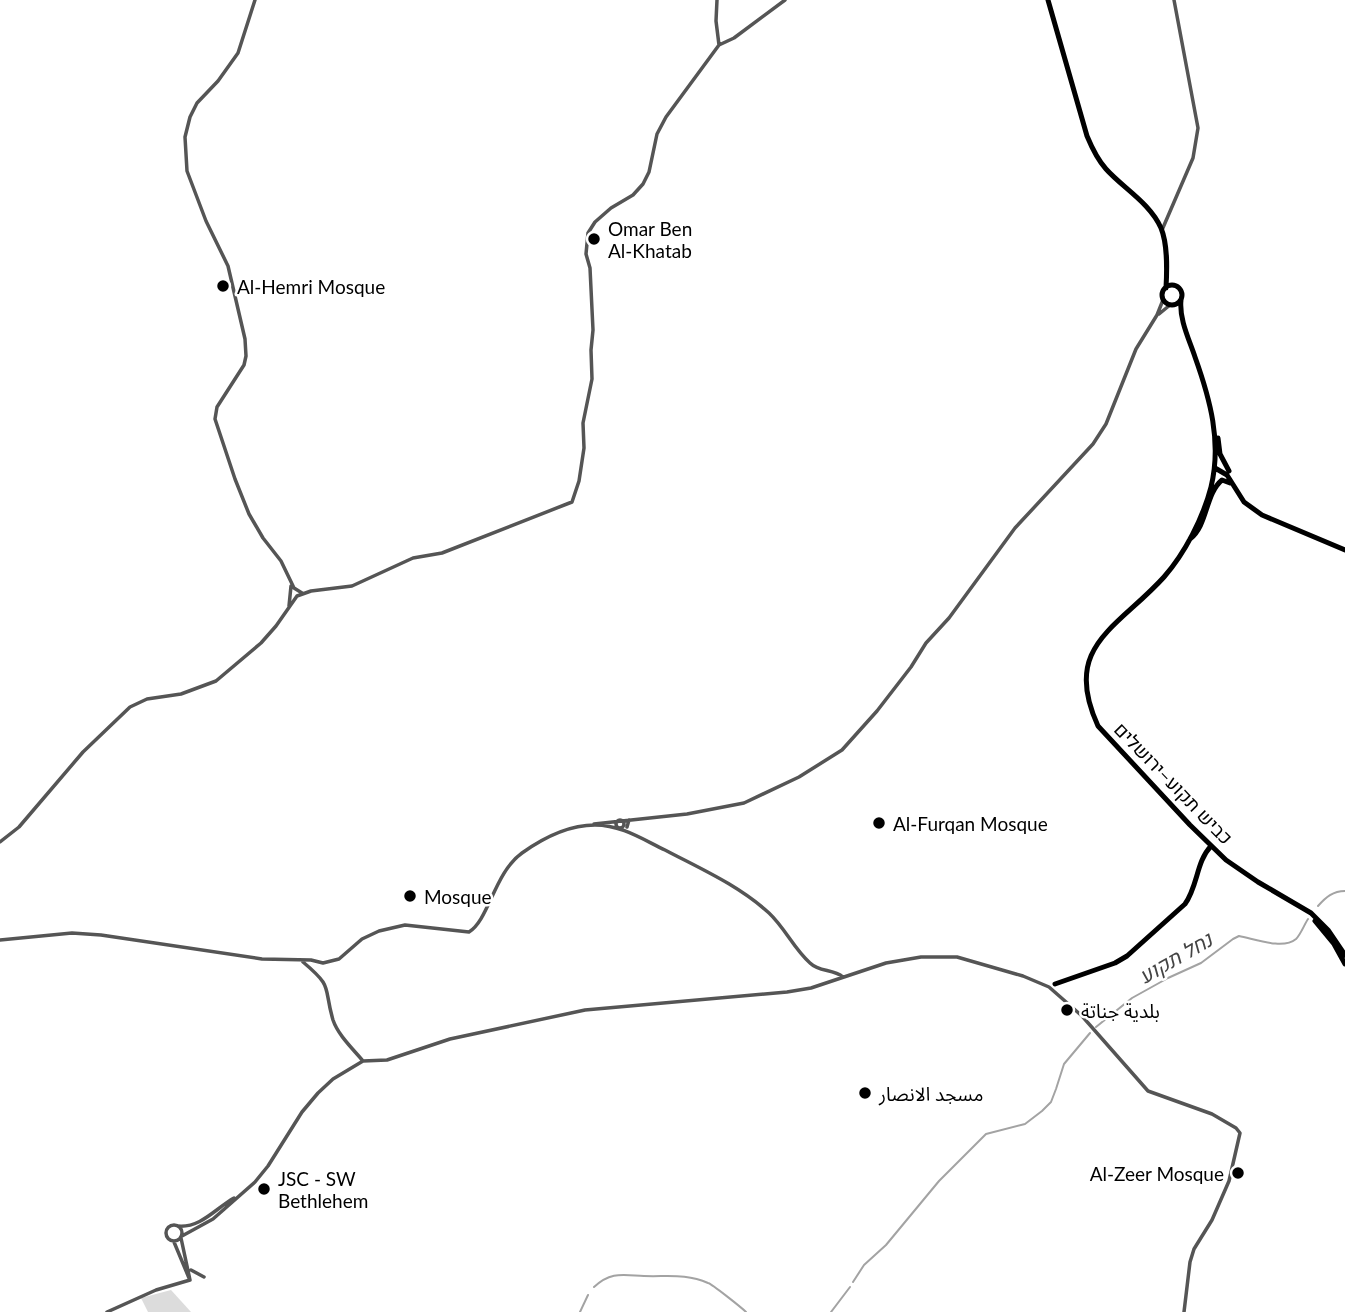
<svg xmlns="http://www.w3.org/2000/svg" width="1345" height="1312" font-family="Lato,'Noto Sans Arabic',Heebo,sans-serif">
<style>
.green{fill:#dcdcdc}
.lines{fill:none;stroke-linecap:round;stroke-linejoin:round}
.stream{stroke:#a3a3a3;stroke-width:2}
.minor{stroke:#555;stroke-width:3.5}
.major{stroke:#000;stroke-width:5}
.poi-dot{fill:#000;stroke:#fff;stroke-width:2.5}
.labels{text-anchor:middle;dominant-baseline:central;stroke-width:5;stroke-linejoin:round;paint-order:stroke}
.poi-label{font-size:19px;fill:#000;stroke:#fff;text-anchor:start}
.street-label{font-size:19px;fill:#000;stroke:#fff}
.water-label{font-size:21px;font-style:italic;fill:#444;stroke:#fff}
</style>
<rect width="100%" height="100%" fill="#fff"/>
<path class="green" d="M171,1290L191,1312H148L141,1298Z"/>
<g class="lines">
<path class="stream" d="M1318,906C1326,897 1333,891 1345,891
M1096,1027L1132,998L1168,978L1201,963L1233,939L1239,936C1255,939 1283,950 1296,939C1301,934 1304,925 1308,919
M853,1282L864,1265L886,1245L939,1181L986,1134L1025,1124L1042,1111L1051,1102L1056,1089L1064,1064L1090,1033
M594,1287C611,1271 623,1275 644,1276C666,1277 686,1273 708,1283C712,1284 742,1308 746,1312
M580,1312L588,1295
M831,1312L850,1287"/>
<path class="minor" d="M255,0L238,53L218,81L197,103L190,117L185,137L187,171L206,221L228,266L245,339L246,356L244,365L217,407L215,419L235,479L249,514L263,538L281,561L294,588L302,593
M717,0L716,21L719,45
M1162,230L1193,158L1198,128L1174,0
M1159,314L1170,305
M289,606L291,586
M616 824a4 4 0 1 1 8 0a4 4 0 1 1-8 0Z
M594,824L687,814L744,803L799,777L842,750L877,711L911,667L926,643L949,618L1015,528L1093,444L1106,424L1136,349L1157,315L1163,300
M627,827L629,820
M0,842L19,827L83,752L130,707L147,699L181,694L216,681L261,643L276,626L297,596L311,591L352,586L413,558L442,553L572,502L579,481L584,448L583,423L592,379L591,350L593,330L590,268L586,254L588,233L595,222L611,208L633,195L643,184L649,172L657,134L666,117L719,45L734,38L785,0
M0,940L72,933L101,935L262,959L311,960L323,963L339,959L362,939L379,931L405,925L469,932C489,920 494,873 522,853C543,838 568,825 595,825C621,825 642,839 665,850C701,869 738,885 769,913C785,928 794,949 810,963C819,972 833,969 843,977
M303,962C334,988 323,986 333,1020C338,1035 353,1049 363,1061L387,1060L450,1039L585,1010L787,992L811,988L886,963L921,957H957L1023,976L1049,987L1082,1016L1148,1091L1212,1114L1236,1128L1240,1133L1229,1181L1212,1220L1194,1249L1190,1262L1184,1312
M166 1233a8 8 0 1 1 16 0a8 8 0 1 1-16 0Z
M178,1226C201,1228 216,1208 234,1198
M182,1236L213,1219L255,1182L268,1166L302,1112L318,1093L333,1079L363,1061
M181,1238L190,1280
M174,1242L189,1278
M191,1270L204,1277
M107,1312L156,1290L190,1280"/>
<path class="major" d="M1048,0L1087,136C1092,148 1097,159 1106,169C1123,188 1150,203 1161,228C1168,245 1167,270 1166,288
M1162 295a10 10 0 1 1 20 0a10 10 0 1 1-20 0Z
M1181,300C1179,319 1189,339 1195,357C1210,399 1222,442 1211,487C1203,518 1185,553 1164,577C1118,628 1061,646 1098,726L1190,825L1226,860L1258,882L1311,913L1328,930L1345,955
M1218,438L1220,454L1229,471
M1215,468L1227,475L1244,502L1262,515L1345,550
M1190,539C1208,525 1205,494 1222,480L1230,483
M1315,921L1334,944L1345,964
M1055,984L1115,963L1127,956L1185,904C1198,886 1196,862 1211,846"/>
</g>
<g class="poi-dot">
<circle cx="594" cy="239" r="7"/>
<circle cx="223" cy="286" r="7"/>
<circle cx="879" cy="823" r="7"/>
<circle cx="410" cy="896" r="7"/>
<circle cx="1067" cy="1010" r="7"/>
<circle cx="865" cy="1093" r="7"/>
<circle cx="1238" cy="1173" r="7"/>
<circle cx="264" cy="1189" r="7"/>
</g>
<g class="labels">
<g class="poi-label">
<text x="608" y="228">Omar Ben<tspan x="608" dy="22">Al-Khatab</tspan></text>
<text x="237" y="286">Al-Hemri Mosque</text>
<text x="893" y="823">Al-Furqan Mosque</text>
<text x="424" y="896">Mosque</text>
<text x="1081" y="1010">بلدية جناتة</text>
<text x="879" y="1093">مسجد الانصار</text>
<text x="1224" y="1173" text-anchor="end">Al-Zeer Mosque</text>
<text x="278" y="1178">JSC - SW<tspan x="278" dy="22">Bethlehem</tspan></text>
</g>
<g class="street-label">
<text transform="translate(1174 783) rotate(46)">כביש תקוע–ירושלים</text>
</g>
<g class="water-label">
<text transform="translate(1175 957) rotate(-30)">נחל תקוע</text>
</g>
</g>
</svg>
